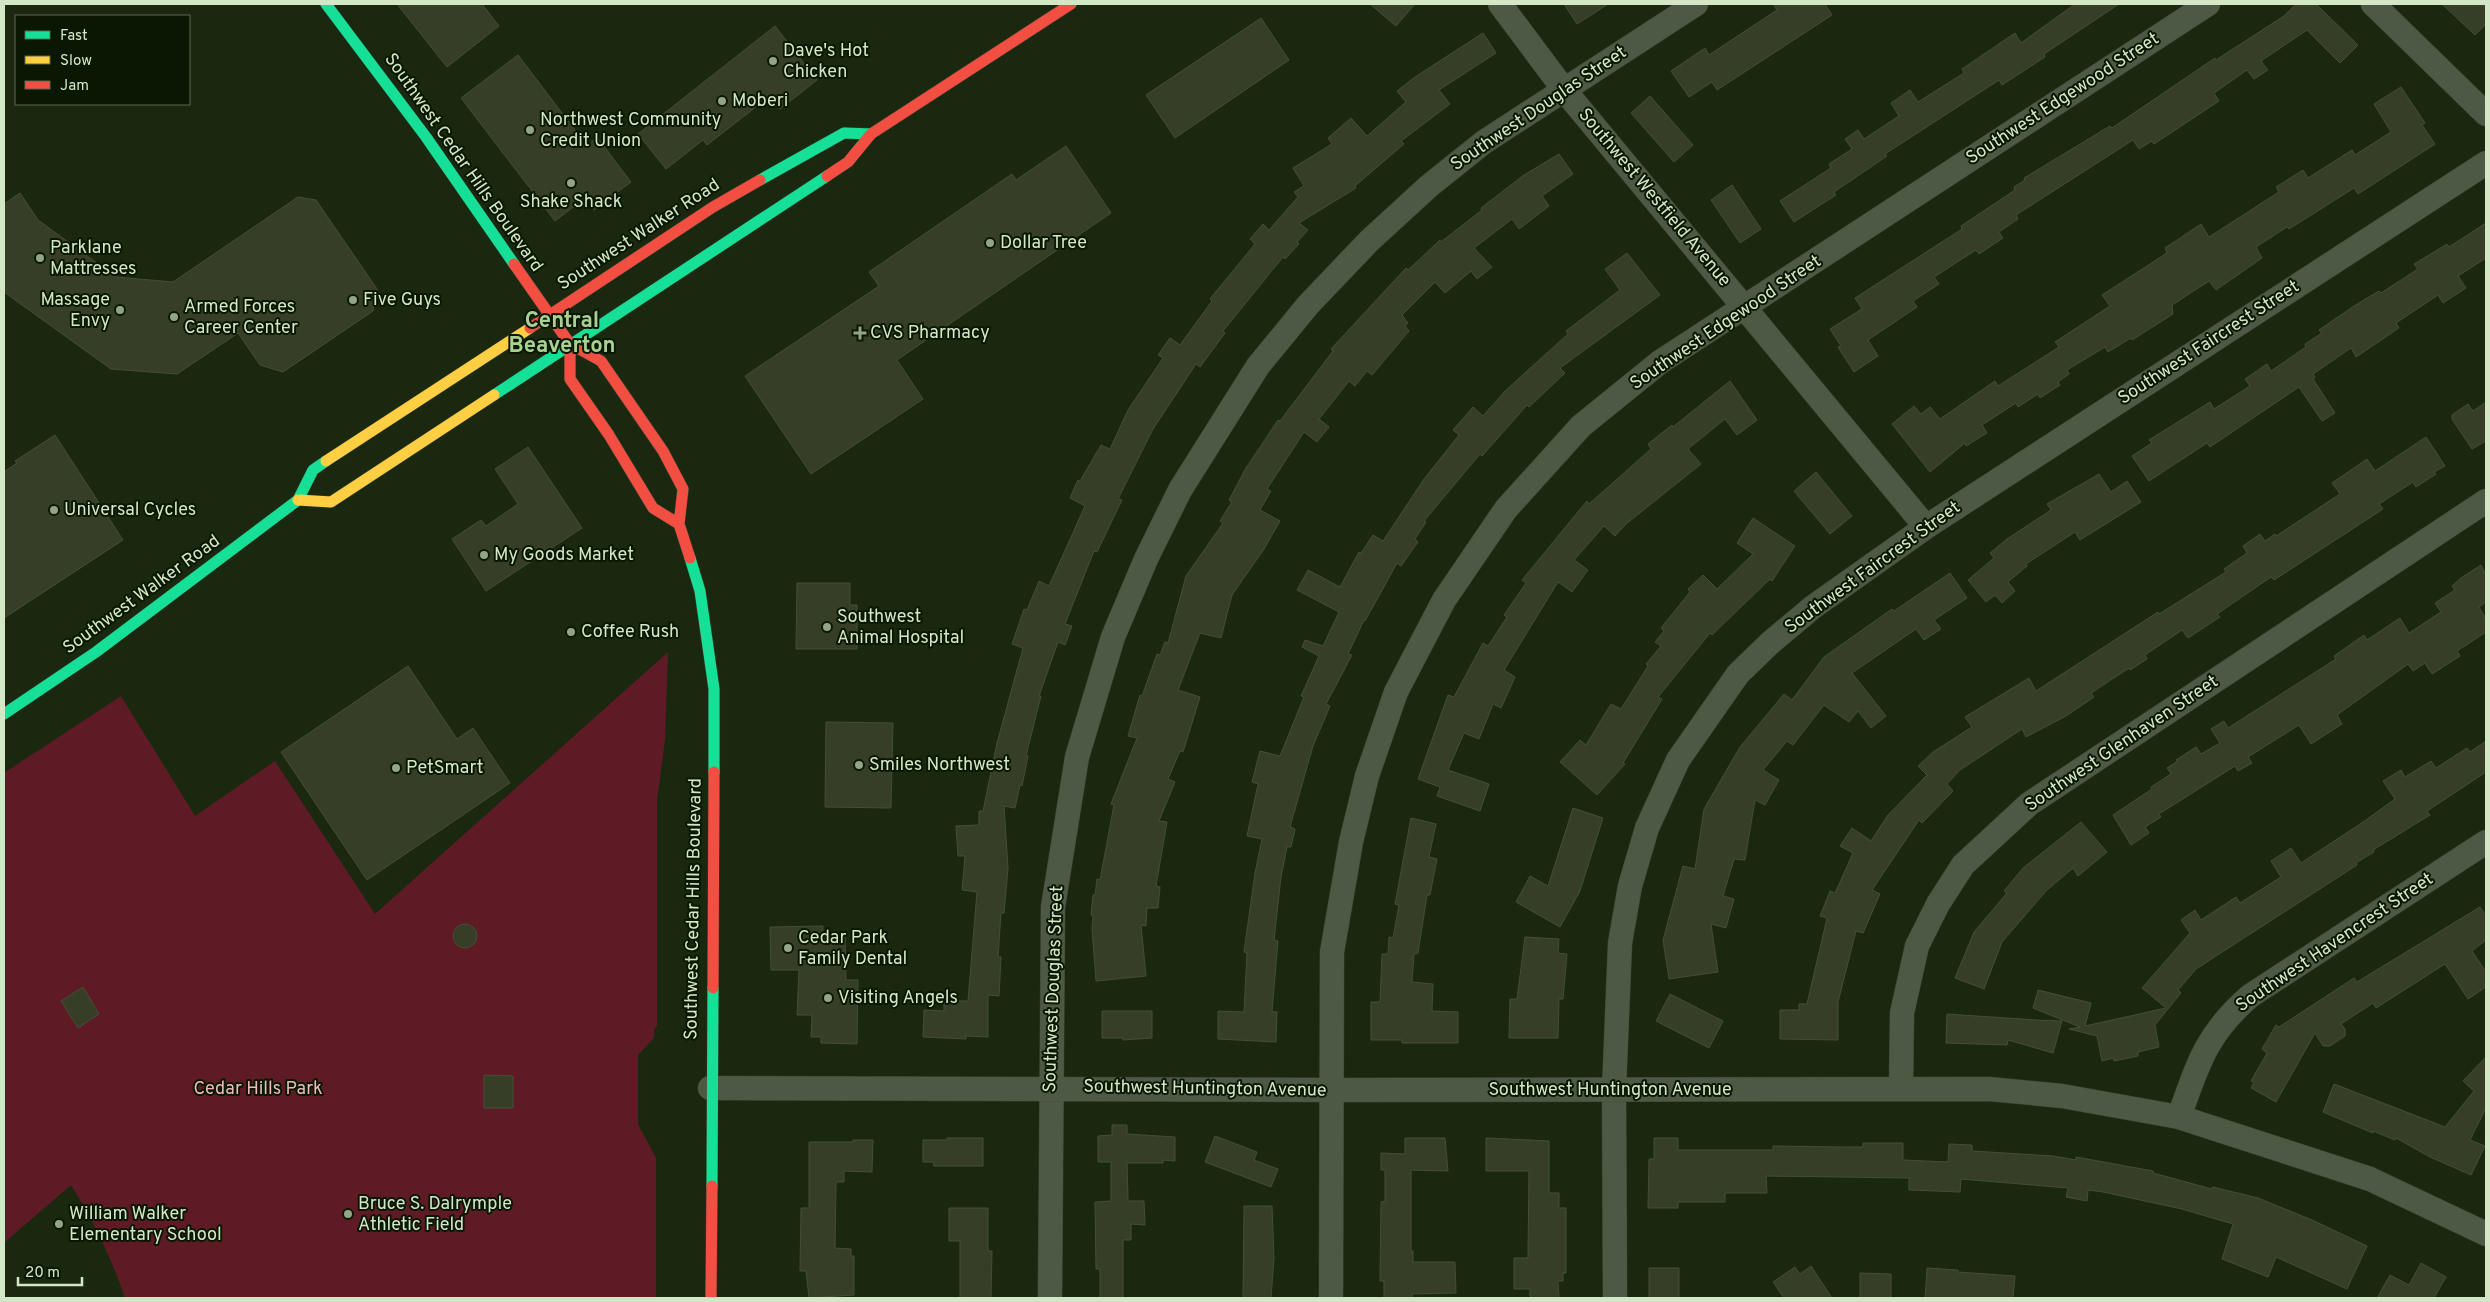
<svg xmlns="http://www.w3.org/2000/svg" width="2490" height="1302" font-family="Overpass,sans-serif">
<style>
.green{fill:#5e1b26}
.building{fill:#363e28;stroke:#454e34}
.lines{fill:none;stroke-linecap:round;stroke-linejoin:round}
.street-casing{stroke:#35402e;stroke-width:25}
.fast-casing{stroke:#35402e;stroke-width:12}
.slow-casing{stroke:#35402e;stroke-width:12}
.jam-casing{stroke:#35402e;stroke-width:12}
.street{stroke:#4d5944;stroke-width:24}
.fast{stroke:#16e098;stroke-width:11}
.slow{stroke:#ffcf43;stroke-width:11}
.jam{stroke:#f24e42;stroke-width:11}
.poi-dot{fill:#93a487;stroke:#0a1702;stroke-width:2}
.labels{text-anchor:middle;dominant-baseline:central;stroke-width:4;stroke-linejoin:round;paint-order:stroke}
.poi-label{font-size:18px;fill:#d3e7c7;stroke:#0a1702;text-anchor:start}
.street-label{font-size:18px;fill:#d3e7c7;stroke:#0a1702}
.park-label{font-size:18px;fill:#efbabd;stroke:#0a1702}
.district-label{font-size:22px;font-weight:bold;fill:#aad192;stroke:#0a1702}
</style>
<rect width="100%" height="100%" fill="#1b2810"/>
<path class="green" d="M668,652L665,740L657,800V1026L654,1030V1038L638,1055V1124L656,1158V1298H125C112,1259 93,1220 71,1185L5,1242L4,773L121,696L195,816L275,761L375,914Z"/>
<path class="building" d="M397,4H482L499,26L447,67Z
M1370,4H1415L1396,26Z
M1564,4H1608L1577,24Z
M1773,4H1825L1832,15L1717,90L1712,82L1689,97L1671,71L1705,48L1709,55L1777,10Z
M2075,4H2119L2044,54L2045,57L2002,85L1999,80L1885,154L1887,156L1834,192L1836,195L1794,222L1780,201L1831,168L1829,164L1852,149L1845,139L1858,130L1864,139L1899,116L1891,103L1910,90L1918,102L1964,73L1962,69L2015,33L2021,43Z
M2296,4H2316L2358,45L2340,63L2307,30L2261,61L2268,70L2254,79L2247,70L2214,93L2219,101L2154,144L2152,141L2139,149L2133,140L2016,215L2018,219L1999,232L2003,238L1979,254L1976,250L1934,277L1939,284L1913,301L1917,307L1868,340L1878,356L1854,372L1838,347L1841,346L1830,329L1862,309L1855,298L1962,229L1961,226L2015,190L2014,187L2025,180L2024,178L2110,126L2112,128L2215,58L2216,60L2284,16Z
M2442,4H2486V24L2475,35Z
M1261,18L1289,60L1175,138L1146,95Z
M775,26L817,80L780,109L770,96L707,145L703,140L666,169L638,134Z
M1483,33L1496,53L1439,90L1450,104L1401,141L1404,144L1355,186L1356,188L1299,223L1308,230L1297,242L1299,244L1285,259L1283,257L1223,331L1225,333L1200,367L1196,364L1153,429L1118,499L1122,500L1097,552L1094,551L1065,624L1072,626L1065,645L1058,642L1039,696H1041L1026,756H1028L1022,786L1020,785L1015,808L1004,806L1008,868L1004,913H1001L998,957H1001L999,996L988,995V1037L966,1036V1039L923,1037L924,1010L944,1011V1001H968L977,892L962,890L965,856H958L956,826L979,825V811H983L997,743L1023,648L1012,644L1024,609L1027,610L1039,581L1049,586L1085,506L1070,498L1078,480L1080,481L1101,445L1110,449L1128,410L1163,358L1158,355L1170,338L1180,345L1212,301L1210,299L1255,244L1250,239L1263,224L1269,230L1298,197L1294,192L1304,186L1293,168L1332,144L1328,138L1351,118L1367,136L1406,102L1397,91L1415,77Z
M518,55L587,146L597,137L631,182L594,210L585,198L555,221L461,98Z
M2401,87L2425,123L2422,125L2435,144L2358,194L2354,188L2289,229L2287,227L2256,247L2262,258L2216,290L2209,281L2172,305L2173,314L2132,340L2131,338L2108,352L2105,347L2067,370L2069,374L2058,382L2060,385L2040,398L2038,394L2018,407L2016,403L1982,425L1987,433L1966,446L1965,443L1930,472L1892,424L1914,406L1921,414L1930,407L1940,419L1995,381L1998,386L2059,347L2055,342L2110,306L2102,295L2167,253L2165,248L2201,224L2209,237L2279,192L2276,187L2303,170L2308,178L2352,150L2355,155L2391,132L2374,104Z
M1650,96L1693,145L1674,162L1631,113Z
M1066,146L1111,213L897,360L923,399L811,474L745,376L879,286L869,272L1012,174L1016,180Z
M1559,154L1573,174L1542,196L1549,206L1519,229L1512,219L1474,248L1492,267L1477,279L1471,271L1445,293L1435,282L1402,315L1408,323L1405,326L1409,331L1372,375L1367,371L1355,386L1349,381L1319,419L1329,427L1317,442L1304,432L1267,489L1271,491L1260,510L1280,521L1264,549L1232,595L1221,638L1200,633L1178,690L1200,697L1183,752L1180,751L1168,779L1175,782L1159,821L1167,822L1156,886L1160,887L1158,908H1147L1146,926L1141,925L1146,976L1096,981L1092,929L1093,915H1091L1093,895H1095L1097,879L1100,880L1114,805L1111,804L1137,738L1128,736L1140,695L1142,696L1157,654L1160,655L1165,642L1168,643L1186,576L1223,523L1220,521L1232,502L1229,500L1246,468L1278,420L1280,421L1333,351L1331,349L1406,268L1408,270L1440,240L1441,242L1482,210L1481,208L1524,175Z
M1732,185L1761,229L1740,243L1711,200Z
M20,193L38,220L116,277L173,282L298,197L316,200L377,289L373,311L283,372L260,365L238,333L177,374L111,369L4,292V204Z
M2486,223V258L2458,276L2466,288L2443,303L2438,295L2396,323L2399,328L2356,357L2351,348L2313,374L2315,377L2313,379L2335,413L2322,421L2299,387L2210,447L2207,443L2149,481L2132,456L2152,443L2149,440L2210,402L2214,409L2250,386L2245,379L2267,364L2271,371L2306,347L2305,344L2322,333L2319,330L2354,306L2379,291L2381,293L2418,269L2414,264L2447,244L2449,247Z
M1627,253L1660,295L1560,368L1565,373L1529,407L1527,405L1482,456L1480,454L1424,521L1426,522L1415,539L1418,542L1401,566L1397,563L1365,621L1364,620L1348,654L1352,655L1326,704L1330,706L1313,746L1290,827L1295,829L1291,847H1287L1281,877L1274,940L1278,941L1272,1012H1277L1276,1042L1218,1039V1011L1244,1012L1247,953L1244,952L1255,873L1262,839L1247,836L1258,784L1252,782L1260,751L1280,756L1304,697L1301,696L1319,656L1302,647L1305,640L1323,646L1339,612L1297,590L1308,570L1340,587L1359,552L1361,553L1373,535L1383,541L1424,479L1459,435L1453,430L1473,407L1483,416L1505,391L1568,334L1566,331L1620,290L1605,269Z
M1730,381L1757,420L1737,435L1725,419L1688,449L1701,464L1626,524L1615,536L1604,526L1574,560L1588,570L1572,592L1558,582L1504,670L1515,677L1501,708L1493,704L1479,739L1464,733L1448,770L1489,784L1480,811L1437,796L1440,787L1418,779L1448,695L1454,697L1483,643L1488,646L1507,617L1504,615L1526,583L1522,580L1587,501L1589,504L1651,449L1648,444L1672,425L1673,427Z
M2486,402V441L2472,449L2452,419V415L2468,404L2473,411Z
M55,435L123,540L4,618V472L17,463L15,461Z
M2426,437L2445,466L2434,472L2436,474L2416,487L2413,482L2379,504L2383,509L2274,580L2271,577L2217,614L2220,617L2188,638L2182,630L2145,655L2147,659L2130,670L2129,668L2091,693L2094,697L2066,716L2026,737L2022,729L1960,770L1947,784L1953,791L1922,823L1919,820L1872,890L1880,894L1863,933L1856,931L1838,1002V1040L1780,1039V1010H1799V1004H1807L1827,918L1820,916L1830,891L1835,893L1853,853L1840,846L1852,828L1871,841L1888,815L1927,775L1918,766L1933,752L1972,727L1965,717L2029,678L2036,691L2158,612L2159,614L2226,572L2224,569L2247,553L2243,546L2260,534L2265,541L2275,534L2276,536L2340,494L2332,483L2367,459L2375,471Z
M528,447L582,528L486,591L452,539L481,520L486,526L518,504L495,469Z
M1816,472L1852,516L1830,534L1794,491Z
M2099,474L2111,492L2127,481L2141,502L2080,540L2075,532L2026,564L2027,566L2008,582L2015,591L2002,603L1995,595L1986,602L1968,580L1994,558L1990,553L2007,539L2051,510L2047,504Z
M1753,518L1795,546L1772,581L1770,579L1712,635L1710,633L1658,697L1662,699L1623,763L1625,764L1597,795L1560,762L1580,740L1586,745L1611,704L1621,709L1648,666L1646,664L1661,646L1655,642L1664,631L1661,628L1690,592L1688,589L1703,575L1717,589L1753,554L1737,543Z
M2481,565L2486,575V602L2479,607L2486,619V632L2457,651L2460,656L2432,674L2425,663L2413,671L2408,664L2337,715L2342,724L2311,744L2299,725L2248,757L2252,763L2238,771L2235,766L2159,814L2161,817L2145,827L2149,833L2131,845L2113,815L2152,789L2151,787L2171,774L2167,768L2178,761L2176,760L2196,747L2201,754L2220,743L2211,729L2224,721L2228,728L2336,659L2334,656L2364,635L2367,640L2400,618L2409,633L2441,612L2435,603L2455,590L2452,586L2461,578Z
M1950,573L1967,598L1934,620L1941,629L1924,640L1916,629L1852,673L1886,716L1871,728L1858,711L1849,722L1824,705L1793,745L1787,741L1763,770L1779,780L1765,805L1755,800L1745,860L1734,859L1723,896L1734,899L1726,928L1711,924L1718,972L1669,979L1663,940L1683,866L1695,869L1704,809L1740,747L1784,694L1792,700L1824,657L1892,609L1894,611Z
M797,583H850V605H857V649H796Z
M408,666L457,739L473,728L510,783L367,880L281,752Z
M826,722L893,723L891,808L825,807Z
M2486,741V772L2427,811L2430,815L2373,850L2374,852L2356,863L2357,865L2196,969L2178,990L2181,993L2155,1025L2159,1047L2138,1052V1056L2114,1061V1058L2102,1061L2097,1036L2069,1029L2080,1027L2033,1008L2038,990L2091,1003L2085,1026L2166,1008L2142,988L2190,933L2181,920L2195,910L2201,920L2236,897L2240,903L2281,877L2271,861L2291,848L2301,863L2366,820L2395,799L2383,781L2401,770L2405,777L2431,761L2436,768L2467,748L2470,752Z
M1573,808L1603,818L1580,891L1560,927L1516,902L1530,876L1548,886Z
M1411,818L1436,824L1429,857L1437,859L1430,895H1427L1418,953L1414,954L1412,982L1433,984L1432,1011L1458,1012V1043H1402V1040H1371V1002H1380L1382,954H1388L1389,937L1393,938L1399,905L1395,904Z
M2081,822L2107,852L2078,876L2073,868L2046,891L2002,942L1984,989L1955,978L1974,932L2007,893L2004,891L2023,868Z
M2480,907L2486,916V940L2472,951L2486,972V987L2468,999L2445,964L2376,1008L2373,1003L2341,1024L2345,1029V1036L2330,1046H2323L2315,1033L2276,1102L2251,1088L2254,1082L2251,1081L2267,1053L2262,1049L2276,1025L2279,1027L2354,978L2357,982Z
M453 936a12 12 0 1 1 24 0a12 12 0 1 1-24 0Z
M823,926V935H845L846,980H858L857,1044L821,1043V1037H811L812,1015H797L799,970H771L770,927Z
M1525,937L1559,939L1558,953L1567,954L1563,999H1559L1558,1038H1509L1510,999H1517Z
M83,987L99,1014L78,1028L61,1001Z
M1670,994L1723,1021L1709,1048L1656,1021Z
M1102,1011H1152V1038L1123,1040V1038H1102Z
M1947,1014L2036,1020L2062,1021L2053,1053L2008,1040L2007,1045L1946,1043Z
M2486,1057V1108L2470,1140L2485,1146L2471,1175L2430,1157L2396,1138L2395,1140L2373,1131V1133L2323,1112L2334,1084L2445,1127L2474,1091L2463,1081Z
M484,1075L513,1076V1108H484Z
M1112,1125H1127V1134L1175,1137V1161L1163,1160V1163H1127L1128,1201H1144L1145,1225L1131,1224V1240H1123V1298H1100V1269H1096L1095,1202L1111,1201V1162H1098V1136L1112,1135Z
M1215,1136L1257,1152L1254,1160L1278,1169L1271,1187L1205,1162Z
M947,1138H983V1166H934L933,1162H923V1140H947Z
M1405,1138H1445L1448,1171L1411,1170V1251H1413V1262H1455L1456,1293L1412,1294V1298H1384V1281H1380L1381,1202L1385,1201V1170H1381V1153L1405,1154Z
M1486,1138L1549,1141V1193H1559V1208H1566V1273H1563V1281H1558L1559,1298H1530V1289H1514V1258H1528L1529,1171H1486Z
M1654,1138H1678V1150H1773V1146L1841,1147H1863V1143H1903V1160L1948,1162L1949,1144L1972,1145V1151L2053,1156L2076,1160V1157L2153,1171V1173L2212,1189L2213,1187L2258,1198L2312,1220L2367,1246L2347,1289L2276,1257L2268,1277L2222,1259L2233,1224L2182,1209L2103,1192L2088,1190L2087,1201L2066,1197L2068,1188L1961,1179L1960,1192L1909,1190V1178L1766,1176L1767,1193H1725V1202H1678V1208H1648L1649,1159H1654Z
M853,1140H873L872,1172L844,1171V1182H836L835,1248L851,1249V1256H854V1295L809,1298L806,1271H800L801,1208H809V1142H853Z
M1244,1206H1272L1274,1258L1271,1298H1243Z
M949,1208H988V1251H992L991,1298H960V1241H949Z
M2421,1263L2446,1277L2434,1298H2377L2390,1275L2409,1285Z
M1811,1266L1832,1298H1784L1773,1282L1795,1267L1800,1274Z
M1649,1268H1679V1298H1649Z
M1927,1268L1958,1270V1272L2015,1276L2013,1298H1925Z
M1860,1273L1891,1274V1298H1860Z"/>
<g class="lines">
<defs>
<path id="street" d="M1500,4L1565,91L1926,527
M2373,4L2486,114
M710,1088L1332,1090L1989,1089L2062,1096L2179,1117L2370,1179L2486,1234
M1901,1088L1902,1013L1917,946L1938,904L1963,865L2029,804L2486,501
M2179,1117C2198,1064 2206,1034 2250,996L2486,842
M1050,1298L1053,907L1077,757L1113,637L1146,559L1180,490L1258,366L1308,305L1369,241L1429,186L1484,142L1696,4
M1331,1298L1332,952L1351,842L1367,776L1396,692L1444,600L1506,509L1581,426L1660,362L2208,4
M1615,1298L1614,1090L1620,943L1630,886L1647,828L1678,760L1738,674L1770,643L1813,607L1926,527L2486,163"/>
<path id="fast" d="M326,4L426,137L514,264
M760,180L844,133L871,134
M494,395L827,176
M690,558L700,591L714,689V772
M4,714L96,652L298,500L313,470L326,461
M712,1186L713,988"/>
<path id="slow" d="M326,461L530,328
M298,500L331,502L494,395"/>
<path id="jam" d="M827,176L848,162L871,134L1071,4
M514,264L570,344L601,361L663,451L683,489L679,524L690,558
M530,328L713,207L760,180
M570,344V379L609,435L653,508L679,524
M713,988L714,772
M711,1298L712,1186"/>
</defs>
<use href="#street" class="street-casing"/>
<use href="#fast" class="fast-casing"/>
<use href="#slow" class="slow-casing"/>
<use href="#jam" class="jam-casing"/>
<use href="#street" class="street"/>
<use href="#fast" class="fast"/>
<use href="#slow" class="slow"/>
<use href="#jam" class="jam"/>
</g>
<g class="poi-dot">
<circle cx="773" cy="61" r="5"/>
<circle cx="722" cy="101" r="5"/>
<circle cx="530" cy="130" r="5"/>
<circle cx="571" cy="183" r="5"/>
<circle cx="990" cy="243" r="5"/>
<circle cx="40" cy="258" r="5"/>
<circle cx="353" cy="300" r="5"/>
<circle cx="120" cy="310" r="5"/>
<circle cx="174" cy="317" r="5"/>
<path d="M857.5 325.5h5v5h5v5h-5v5h-5v-5h-5v-5h5z"/>
<circle cx="54" cy="510" r="5"/>
<circle cx="484" cy="555" r="5"/>
<circle cx="827" cy="627" r="5"/>
<circle cx="571" cy="632" r="5"/>
<circle cx="859" cy="765" r="5"/>
<circle cx="396" cy="768" r="5"/>
<circle cx="788" cy="948" r="5"/>
<circle cx="828" cy="998" r="5"/>
<circle cx="348" cy="1214" r="5"/>
<circle cx="59" cy="1224" r="5"/>
</g>
<g class="labels">
<g class="poi-label">
<text x="783" y="51">Dave's Hot<tspan x="783" dy="21">Chicken</tspan></text>
<text x="732" y="101">Moberi</text>
<text x="540" y="120">Northwest Community<tspan x="540" dy="21">Credit Union</tspan></text>
<text x="571" y="202" text-anchor="middle">Shake Shack</text>
<text x="1000" y="243">Dollar Tree</text>
<text x="50" y="248">Parklane<tspan x="50" dy="21">Mattresses</tspan></text>
<text x="110" y="300" text-anchor="end">Massage<tspan x="110" dy="21">Envy</tspan></text>
<text x="363" y="300">Five Guys</text>
<text x="184" y="307">Armed Forces<tspan x="184" dy="21">Career Center</tspan></text>
<text x="870" y="333">CVS Pharmacy</text>
<text x="64" y="510">Universal Cycles</text>
<text x="494" y="555">My Goods Market</text>
<text x="837" y="617">Southwest<tspan x="837" dy="21">Animal Hospital</tspan></text>
<text x="581" y="632">Coffee Rush</text>
<text x="869" y="765">Smiles Northwest</text>
<text x="406" y="768">PetSmart</text>
<text x="798" y="938">Cedar Park<tspan x="798" dy="21">Family Dental</tspan></text>
<text x="838" y="998">Visiting Angels</text>
<text x="358" y="1204">Bruce S. DaIrymple<tspan x="358" dy="21">Athletic Field</tspan></text>
<text x="69" y="1214">William Walker<tspan x="69" dy="21">Elementary School</tspan></text>
</g>
<g class="street-label">
<text transform="translate(2063 99) rotate(-33)">Southwest Edgewood Street</text>
<text transform="translate(1539 109) rotate(-34)">Southwest Douglas Street</text>
<text transform="translate(463 163) rotate(55)">Southwest Cedar Hills Boulevard</text>
<text transform="translate(1654 198) rotate(50)">Southwest Westfield Avenue</text>
<text transform="translate(639 235) rotate(-33)">Southwest Walker Road</text>
<text transform="translate(1726 323) rotate(-34)">Southwest Edgewood Street</text>
<text transform="translate(2209 343) rotate(-33)">Southwest Faircrest Street</text>
<text transform="translate(1873 568) rotate(-36)">Southwest Faircrest Street</text>
<text transform="translate(142 595) rotate(-36)">Southwest Walker Road</text>
<text transform="translate(2122 744) rotate(-34)">Southwest Glenhaven Street</text>
<text transform="translate(694 909) rotate(-89)">Southwest Cedar Hills Boulevard</text>
<text transform="translate(2335 943) rotate(-34)">Southwest Havencrest Street</text>
<text transform="translate(1054 989) rotate(-88)">Southwest Douglas Street</text>
<text transform="translate(1205 1089) rotate(1)">Southwest Huntington Avenue</text>
<text x="1610" y="1090">Southwest Huntington Avenue</text>
</g>
<g class="park-label">
<text x="258" y="1089">Cedar Hills Park</text>
</g>
<g class="district-label">
<text x="562" y="321">Central<tspan x="562" dy="25">Beaverton</tspan></text>
</g>
</g>
<rect width="2490" height="1302" fill="none" stroke="#d3e7c7" stroke-width="10"/>
<rect x="15" y="15" width="175" height="90" fill="#0a1702" stroke="#5a6a51"/>
<rect x="25" y="31" width="25" height="8" fill="#16e098" stroke="#5a6a51"/>
<text x="60" y="40" font-size="15" fill="#d3e7c7">Fast</text>
<rect x="25" y="56" width="25" height="8" fill="#ffcf43" stroke="#5a6a51"/>
<text x="60" y="65" font-size="15" fill="#d3e7c7">Slow</text>
<rect x="25" y="81" width="25" height="8" fill="#f24e42" stroke="#5a6a51"/>
<text x="60" y="90" font-size="15" fill="#d3e7c7">Jam</text>
<path d="M18 1277v8h64v-8" fill="none" stroke="#d3e7c7" stroke-width="2.5"/>
<text x="25" y="1277" font-size="15" fill="#d3e7c7" stroke="#0a1702" stroke-width="4" paint-order="stroke">20 m</text>
</svg>
